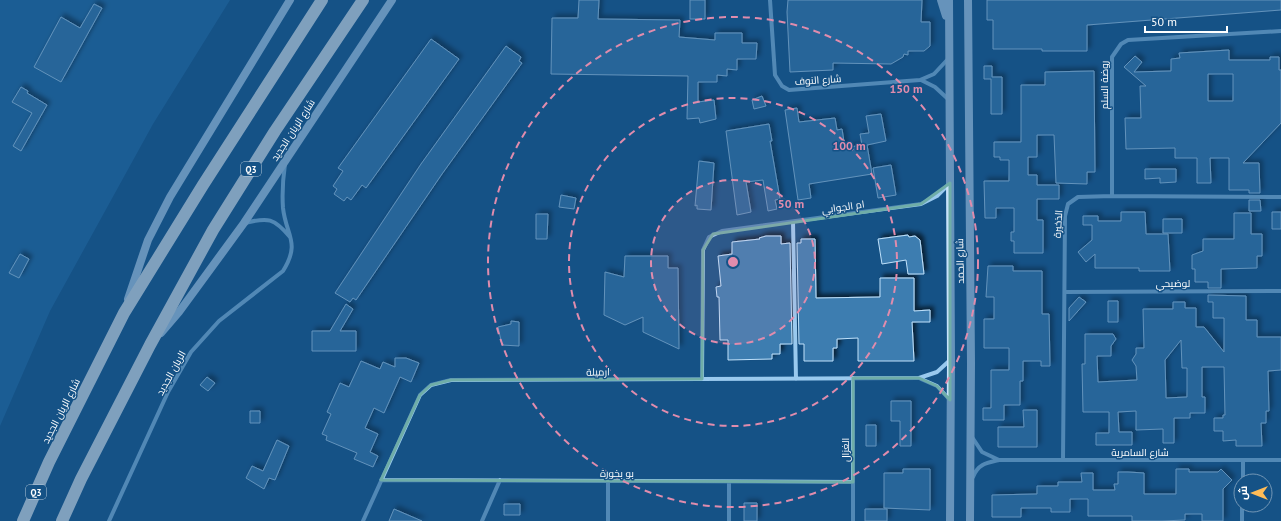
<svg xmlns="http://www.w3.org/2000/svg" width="1281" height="521" font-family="'PT Sans',Cairo,sans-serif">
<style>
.green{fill:#236ba4}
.building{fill:#3d7db0;stroke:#bfe1fb;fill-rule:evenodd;filter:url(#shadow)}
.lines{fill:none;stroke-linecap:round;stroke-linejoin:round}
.street{stroke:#99c9ee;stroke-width:4}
.secondary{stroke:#c7e2fa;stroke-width:8}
.highway{stroke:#fff;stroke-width:12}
.marked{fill:none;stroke:#6fada8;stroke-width:3;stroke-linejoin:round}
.ring{fill:none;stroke:#e08cad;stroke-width:2;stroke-dasharray:7 5}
.labels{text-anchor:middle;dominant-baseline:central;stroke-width:3;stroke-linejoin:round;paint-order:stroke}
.shield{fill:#155286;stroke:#b9cbdb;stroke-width:1}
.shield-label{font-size:9px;font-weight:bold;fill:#fff}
.street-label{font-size:10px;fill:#fff;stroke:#155286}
.centre{fill:#e08cad;stroke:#155286;stroke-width:2}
.ring-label{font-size:12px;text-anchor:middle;font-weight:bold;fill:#e08cad;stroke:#155286;stroke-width:3;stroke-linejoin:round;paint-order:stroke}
</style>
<defs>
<filter id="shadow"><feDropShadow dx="3.5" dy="-3.5" stdDeviation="2" flood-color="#0009"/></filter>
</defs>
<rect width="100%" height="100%" fill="#155286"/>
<path class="green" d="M0,0H230L153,124L50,311L0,426Z"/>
<path class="building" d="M579,0H599L598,19L680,20L679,37L715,40V33H742V43H757L756,59H737V70L727,69V76L717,75V82H698V102L714,100L716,119L700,123L699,118L687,119L688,76L551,74L552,18H578Z
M690,0H705V19H690Z
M788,0H922L921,22H930V46L924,51H908V55L904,54L903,57L891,64L833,63V70L790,72L787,12Z
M987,0H1281V10L1087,25V51H1042V49H993V20H987Z
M94,4L102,8L61,82L34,67L61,17L80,28Z
M431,39L459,59L366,188L362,185L351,200L347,197L344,201L334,194L337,189L333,186L343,171L338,168Z
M506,46L521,57L519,61L522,63L442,174L356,300L353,298L350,302L335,293L421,164Z
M1229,50V60H1270V57H1279V70H1281V123L1243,163H1259L1260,193H1249V190H1229V158H1210L1211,183H1197V158H1175V148L1126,149L1125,118H1141L1140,86H1146L1124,67L1135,56L1142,62L1134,72L1171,71V59L1180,58L1179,53ZM1208,74H1233V101H1208Z
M984,66H992V77H1002V114H991V79H984Z
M1094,71L1095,172H1087V184L1056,183L1054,135H1037V157H1028V175H1037V185H1059V199H1037V220H1043V253H1014V241H1011V232H1014V208H996V218H985L984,181H1009V160H1000V157H994V142H1021V85H1045V72Z
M21,87L28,91L27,93L47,105L21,151L13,146L32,113L12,102Z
M762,96L766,106L754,109L752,100Z
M797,108L799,122L835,118L837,130L842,129L845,148L862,145L860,134L869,133L866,116L881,114L886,141L867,145L872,174L809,184L811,198L798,200L785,110Z
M769,124L772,141H770L780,199L775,200L777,209L768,211L763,180L746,182L751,212L737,215L726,131Z
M699,161L714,163L711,210L697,209V205L695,206Z
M891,165L896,195L878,198L873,168Z
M1145,169H1176V182L1160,183V178L1145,179Z
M561,195L576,198L574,209L559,207Z
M1249,200H1260L1261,211H1249Z
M1121,212H1145L1146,234H1168L1170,271H1139V268H1095V254L1086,262L1078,252L1092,240V225H1083V216H1098V221H1121Z
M1272,212H1281V229H1272Z
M1234,213H1251V234H1262V256H1257V268L1221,269V288H1208V282H1195V269H1192V255L1203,251V239H1234Z
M536,214H548L547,239H536Z
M1163,219H1182V233H1163Z
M908,235L909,237L915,236L920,240L924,274H908L906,260L882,264L878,239Z
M766,236H781V244L790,243L792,344H780V354H772V359L728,360V340H720L719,297H717L716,287L721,286L718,256L732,254V242L760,239L759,238Z
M801,239H815L816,298L880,297V278H914V311L930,310V322H912L914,361H858V338L837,339V348H833V361H804V344H799L797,243H801Z
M20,254L29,259L19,278L9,273Z
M625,256H668V268H678L679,349L643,332V317L625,325L604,315L605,272L624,277Z
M988,266H1013V271H1042V314H1049L1050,366H1041V361H1023V381H1020V405H1004V420H983V408H991V370H1009V348H984V319H994V297H986Z
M1208,295L1246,296V320H1257V337H1281V370L1268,371L1269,411H1266V423H1261L1262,446H1236V440L1223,441V431H1214V418H1223V415H1225L1224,367H1202V397H1205V413H1190V418H1174V443H1163V429L1136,430V411L1118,412L1119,432H1132V445H1096V433H1109V412H1083L1082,364H1085V334H1113L1116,339L1111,346V356H1097L1098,382L1137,380L1136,366L1132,360L1136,354V348H1144L1143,309H1173V302H1185V308H1196V327H1204L1224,352V318H1213V302H1208ZM1181,340L1182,368H1187V397L1166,398L1165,360Z
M1079,297L1086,302L1069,321V308Z
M1108,301H1118V322H1108Z
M346,304L353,309L340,331H356V351H312V331H330Z
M511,321L519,322V346L502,345L498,327L511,324Z
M395,358H406L419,363L411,382L400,377L384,413L374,408L365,428L378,434L370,452L378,456L373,467L354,459L357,453L326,440L327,436L322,434L331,414L327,412L340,383L349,387L361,361L380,369L383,362L395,367Z
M207,377L215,383L208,391L200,385Z
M891,401H911V446H900V421H891Z
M1023,410H1037V447H998V427H1024Z
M250,411H260V423H250Z
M866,425H876V446H866Z
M277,440L289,446L275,480L269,478L264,489L246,478L252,466L263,471Z
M903,469H930V510L884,508V473H903Z
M1176,469H1189V472H1218L1221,469L1232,480L1223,489V521H1202V514H1185V520L1162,521H1132V516H1088V499H1070V512H1051V508H1021V517H992V495L1037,494V486H1058V482H1082L1081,473H1093V490H1115L1114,484H1118V472H1128L1144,473V494H1176Z
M744,503H757V521H744Z
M504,504H520V515H504Z
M394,509L422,521H389Z
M865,509H887V521H865Z"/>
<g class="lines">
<path class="street" d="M770,0L775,75L782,86L789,90L920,80L934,74L948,59
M921,80L935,87L948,99
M1112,196V57L1121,44L1128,40L1281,31
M793,222L796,379
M245,223C268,217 274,218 290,237
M1065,292L1281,291
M853,378V521
M702,379L703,250L709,237L722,231L921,204L937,196L949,184
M921,379L937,386L949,399
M972,437L982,452L999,460
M1063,460L1065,216L1068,204L1078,197L1112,196L1281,197
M973,477C978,464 986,463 999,460H1281
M381,480L853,482
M1243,481V460
M729,482V521
M109,521L168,392L191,352L219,321L283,271C301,242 286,236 283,208C282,194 283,178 285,164
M363,521L420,395L431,385L451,380L919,378L937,372L949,361
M482,521L500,480
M608,521V481
M1242,521V505"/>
<path class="secondary" d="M941,0L946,16
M949,0L951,359L950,521
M968,0L971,363L970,521
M128,299L148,240L170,197L290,0
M161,333L179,312L244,223L392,0"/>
<path class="highway" d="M23,521L49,462L124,313L203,185L322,0
M62,521L81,479L150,345L213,230L275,131L363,0"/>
</g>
<path d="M0 0H1281V521H0ZM950,183V400L937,386L919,378H853V482L381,480L420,395L431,385L451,380L702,379L703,250L713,234L921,204Z" fill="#155286" fill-opacity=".55" fill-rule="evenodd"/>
<path class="marked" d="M950,183V400L937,386L919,378H853V482L381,480L420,395L431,385L451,380L702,379L703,250L713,234L921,204Z"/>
<circle cx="733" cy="262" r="82" fill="#e08cad" fill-opacity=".12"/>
<g class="ring">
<circle cx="733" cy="262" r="82"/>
<circle cx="733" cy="262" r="164"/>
<circle cx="733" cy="262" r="245"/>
</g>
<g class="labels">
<g class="shield">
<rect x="241" y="162" width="20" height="14" rx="3"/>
<rect x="26" y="485" width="20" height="14" rx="3"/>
</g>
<g class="shield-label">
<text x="251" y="169">Q3</text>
<text x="36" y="492">Q3</text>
</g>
<g class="street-label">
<text transform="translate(818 80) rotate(-4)">شارع النوف</text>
<text transform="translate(1104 85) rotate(-90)">روضة السلم</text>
<text transform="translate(293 130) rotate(-57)">شارع الريان الجديد</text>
<text transform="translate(843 207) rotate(-8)">ام الجوابي</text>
<text transform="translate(1058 224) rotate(-86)">الذخيرة</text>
<text transform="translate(960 261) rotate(-91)">شارع الحمد</text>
<text x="1173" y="283">لوضيحي</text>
<text transform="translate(598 372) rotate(-1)">ارميلة</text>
<text transform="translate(171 373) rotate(-61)">الريان الجديد</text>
<text transform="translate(61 411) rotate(-63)">شارع الريان الجديد</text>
<text transform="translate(845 450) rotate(-90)">الغزال</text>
<text x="1140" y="452">شارع السامرية</text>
<text x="617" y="473">بو بخورة</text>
</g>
</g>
<circle cx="733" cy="262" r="6" class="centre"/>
<g class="ring-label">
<text x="906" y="93">150 m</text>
<text x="849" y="150">100 m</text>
<text x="791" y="208">50 m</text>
</g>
<g transform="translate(1253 493) rotate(270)"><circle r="19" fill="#155286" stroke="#7397b6"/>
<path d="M0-3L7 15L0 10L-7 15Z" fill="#ffbc57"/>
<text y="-6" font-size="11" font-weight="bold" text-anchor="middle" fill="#ffffff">ش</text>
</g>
<path d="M1145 26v6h82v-6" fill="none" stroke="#ffffff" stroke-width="2"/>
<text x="1151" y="26" font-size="12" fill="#ffffff" stroke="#155286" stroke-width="3" paint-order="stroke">50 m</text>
</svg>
